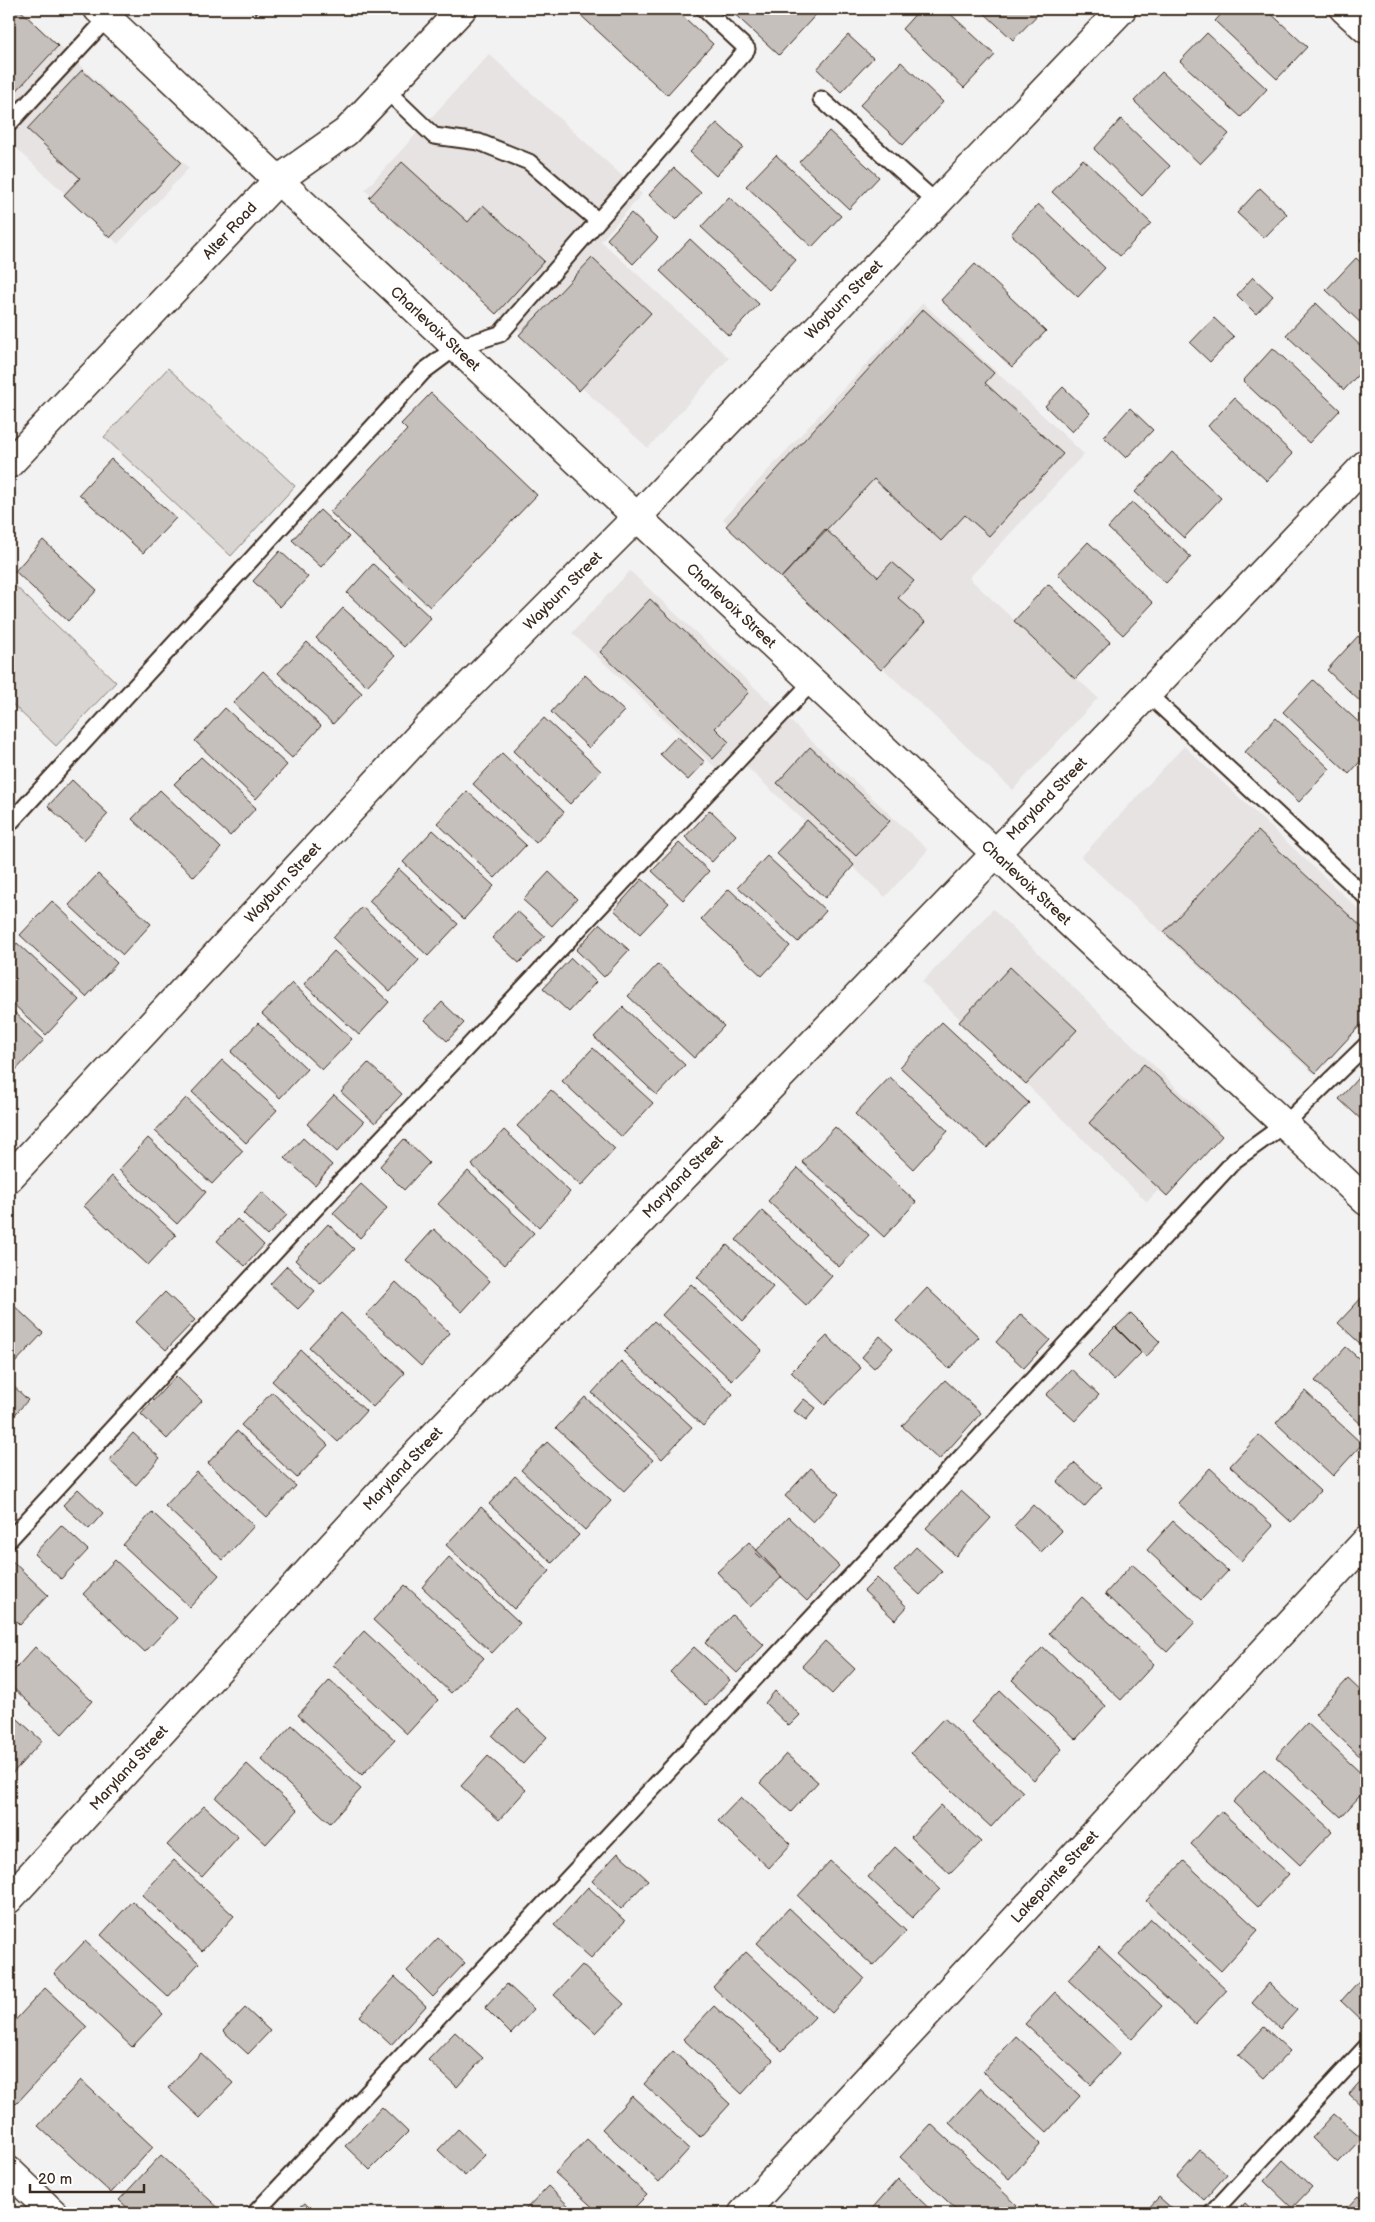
<svg xmlns="http://www.w3.org/2000/svg" width="1375" height="2222" font-family="'Balsamiq Sans',sans-serif">
<style>
.built{fill:#e6e3e2}
.green{fill:#d8d5d2;stroke:#8a8078}
.building{fill:#c6c0bd;stroke:#3b2a1e}
.lines{fill:none;stroke-linecap:round;stroke-linejoin:round}
.service-casing{stroke:#3b2a1e;stroke-width:19}
.minor-casing{stroke:#3b2a1e;stroke-width:31}
.tertiary-casing{stroke:#3b2a1e;stroke-width:31}
.service{stroke:#fff;stroke-width:15}
.minor{stroke:#fff;stroke-width:28}
.tertiary{stroke:#fff;stroke-width:28}
.labels{text-anchor:middle;dominant-baseline:central;stroke-width:5;stroke-linejoin:round;paint-order:stroke}
.street-label{font-size:15px;fill:#3b2a1e;stroke:#fff}
</style>
<rect width="100%" height="100%" fill="#f3f2f2"/>
<filter id="ink" filterUnits="userSpaceOnUse"><feTurbulence type="fractalNoise" baseFrequency=".02" numOctaves="2"/><feDisplacementMap in="SourceGraphic" scale="10" xChannelSelector="R" yChannelSelector="G"/><feConvolveMatrix kernelMatrix="1 2 1 2 8 2 1 2 1" color-interpolation-filters="sRGB"/></filter>
<g filter="url(#ink)">
<path class="built" d="M9,9H20L189,168L118,244L9,141Z
M489,54L642,194L601,241L729,358L648,448L365,190Z
M923,303L1084,454L969,578L1098,698L1013,790L723,519Z
M630,571L928,850L885,897L736,757L721,773L572,633Z
M1184,746L1366,916V1016L1313,1073L1081,857Z
M993,909L1218,1128L1147,1202L922,982Z"/>
<path class="green" d="M168,368L295,486L231,556L104,437Z
M9,580L116,682L56,746L9,701Z"/>
<path class="building" d="M9,9H19L58,46L9,99Z
M250,9H261L256,14Z
M574,9H675L713,44L667,95Z
M729,9H821L779,55Z
M920,9H945L995,55L964,88L902,29Z
M980,9H1043L1013,40Z
M1226,9H1266L1307,47L1277,79L1215,21Z
M1207,33L1267,89L1241,117L1180,61Z
M848,35L873,58L841,92L817,69Z
M901,62L943,102L903,145L860,105Z
M82,70L181,162L110,238L64,195L80,178L27,129Z
M1162,72L1229,134L1200,164L1134,101Z
M1121,119L1170,166L1142,196L1094,149Z
M717,123L743,147L716,176L690,152Z
M829,131L879,177L849,209L799,162Z
M776,155L841,216L812,247L746,186Z
M1083,159L1151,223L1120,256L1052,192Z
M402,162L468,222L483,205L544,261L496,314L369,198Z
M674,168L701,193L676,220L649,195Z
M1260,188L1287,214L1264,238L1237,213Z
M729,197L796,260L769,290L701,227Z
M1038,204L1105,268L1078,297L1011,234Z
M631,213L658,238L633,264L607,239Z
M1366,233V246L1360,240Z
M690,239L759,304L729,336L660,271Z
M592,258L651,313L579,391L519,335Z
M1356,258L1366,267V328L1326,290Z
M975,264L1046,331L1012,367L941,300Z
M1253,277L1273,296L1256,314L1237,295Z
M1316,303L1366,351V366L1344,390L1286,335Z
M923,309L994,373L985,383L1063,454L989,536L965,515L941,541L874,479L781,578L726,526Z
M1214,318L1234,337L1210,362L1190,343Z
M1273,348L1340,410L1309,443L1243,381Z
M1063,387L1090,413L1072,432L1045,406Z
M431,393L537,495L430,607L330,512L407,430L401,424Z
M1234,398L1293,454L1267,481L1208,426Z
M1130,408L1153,430L1126,458L1104,437Z
M1172,452L1221,498L1184,538L1135,492Z
M111,459L176,518L143,553L79,494Z
M1132,502L1191,557L1166,583L1108,528Z
M320,510L349,537L321,567L292,540Z
M825,529L878,577L892,562L914,581L898,598L925,622L881,670L781,578Z
M43,540L97,590L68,621L15,571Z
M1088,542L1153,603L1123,635L1058,574Z
M280,551L308,577L280,607L253,581Z
M373,564L431,618L404,647L347,593Z
M1048,584L1110,642L1075,679L1014,621Z
M650,599L749,692L715,728L729,742L713,759L600,652Z
M343,608L395,656L367,686L316,638Z
M1358,636L1366,644V707L1327,670Z
M307,642L362,693L333,724L278,673Z
M263,671L321,726L292,758L233,703Z
M585,675L624,711L589,748L551,712Z
M1313,680L1366,729V755L1349,774L1283,712Z
M225,708L287,765L256,799L195,741Z
M544,718L601,771L570,804L513,751Z
M1276,718L1330,769L1299,802L1245,752Z
M677,736L705,762L688,780L660,754Z
M810,747L890,821L856,856L777,783Z
M502,753L564,812L536,843L473,784Z
M201,757L256,808L230,836L174,784Z
M72,780L108,814L84,840L48,806Z
M160,790L221,848L194,877L132,819Z
M467,791L526,845L495,878L437,823Z
M710,810L736,835L712,862L685,837Z
M807,820L854,865L825,898L776,853Z
M433,830L494,886L464,919L403,862Z
M1258,831L1366,931V1019L1316,1073L1164,932Z
M679,843L709,871L683,900L652,871Z
M767,856L826,911L798,942L738,887Z
M399,869L458,924L428,956L369,901Z
M549,872L577,899L552,926L523,900Z
M98,874L151,924L123,955L69,905Z
M642,879L669,903L640,934L614,910Z
M729,889L790,946L762,976L701,919Z
M52,901L117,963L86,997L20,935Z
M362,907L419,960L390,992L333,938Z
M517,911L545,936L519,963L492,938Z
M600,924L629,950L604,977L576,950Z
M17,943L79,1000L46,1035L9,1000V952Z
M334,951L389,1002L359,1035L304,984Z
M571,958L596,982L569,1012L543,988Z
M658,964L724,1026L694,1058L628,996Z
M1010,967L1077,1030L1026,1084L959,1022Z
M292,983L352,1039L322,1070L262,1014Z
M442,1002L464,1023L447,1041L425,1020Z
M9,1007L44,1040L14,1072L9,1068Z
M623,1007L685,1065L657,1095L594,1037Z
M942,1022L1029,1103L987,1148L900,1067Z
M258,1023L307,1069L280,1098L231,1052Z
M593,1048L653,1103L622,1137L562,1081Z
M222,1060L277,1110L246,1143L192,1092Z
M368,1063L402,1094L375,1123L341,1092Z
M1144,1064L1222,1136L1167,1196L1089,1123Z
M1366,1069V1124L1339,1099Z
M890,1077L948,1131L913,1169L855,1114Z
M551,1090L615,1149L581,1186L517,1126Z
M334,1095L364,1122L337,1152L307,1124Z
M186,1098L243,1151L212,1184L155,1131Z
M835,1127L916,1202L884,1237L802,1162Z
M504,1130L570,1192L539,1227L472,1165Z
M148,1138L206,1192L177,1224L119,1170Z
M303,1138L332,1165L315,1185L285,1158Z
M404,1139L429,1163L404,1190L380,1166Z
M798,1168L869,1235L839,1267L768,1201Z
M468,1171L534,1233L504,1265L438,1204Z
M112,1176L176,1235L148,1265L84,1206Z
M361,1184L387,1208L360,1238L333,1213Z
M262,1192L287,1215L267,1236L243,1213Z
M762,1211L832,1276L806,1305L736,1240Z
M237,1219L264,1245L245,1266L217,1241Z
M328,1224L354,1249L321,1284L295,1260Z
M434,1229L490,1281L462,1312L406,1260Z
M727,1245L773,1287L743,1321L697,1277Z
M287,1266L315,1291L298,1309L270,1284Z
M396,1282L450,1333L421,1366L366,1315Z
M691,1284L762,1350L732,1381L662,1315Z
M927,1288L979,1337L949,1369L896,1321Z
M165,1292L195,1320L166,1350L136,1322Z
M1366,1293V1349L1338,1323Z
M9,1301L43,1333L12,1366L9,1362Z
M341,1313L405,1373L373,1407L309,1347Z
M1131,1313L1160,1342L1146,1357L1116,1327Z
M1021,1314L1050,1340L1024,1368L996,1342Z
M654,1321L733,1394L703,1426L624,1352Z
M1115,1327L1141,1353L1114,1381L1088,1354Z
M827,1336L861,1368L825,1405L791,1372Z
M880,1336L893,1348L874,1368L862,1357Z
M1346,1347L1366,1365V1429L1315,1381Z
M301,1350L366,1411L338,1442L272,1381Z
M621,1361L692,1427L662,1459L592,1393Z
M1071,1369L1099,1395L1075,1421L1046,1395Z
M176,1376L202,1401L167,1439L141,1414Z
M945,1380L981,1413L939,1460L902,1426Z
M9,1382L28,1400L9,1421Z
M1305,1391L1362,1444L1333,1476L1276,1423Z
M272,1392L328,1445L297,1478L241,1425Z
M585,1397L653,1460L624,1491L556,1428Z
M804,1399L816,1408L806,1420L794,1411Z
M237,1431L296,1486L267,1517L208,1463Z
M133,1433L160,1458L136,1485L109,1460Z
M1259,1435L1320,1491L1291,1522L1230,1466Z
M547,1442L611,1501L585,1530L521,1470Z
M1075,1463L1102,1487L1084,1507L1057,1482Z
M811,1468L839,1494L813,1522L785,1496Z
M1210,1468L1273,1526L1241,1561L1178,1503Z
M197,1472L254,1526L223,1560L165,1506Z
M515,1476L579,1535L552,1563L489,1504Z
M78,1489L103,1513L89,1529L63,1505Z
M961,1491L991,1518L956,1556L926,1528Z
M1033,1505L1062,1531L1041,1552L1014,1526Z
M481,1507L550,1571L514,1609L446,1545Z
M152,1512L219,1575L190,1607L123,1545Z
M788,1517L839,1566L807,1601L755,1552Z
M1173,1521L1228,1571L1201,1600L1147,1550Z
M61,1525L88,1550L61,1579L34,1554Z
M749,1542L782,1577L750,1607L717,1572Z
M916,1547L942,1571L920,1595L894,1571Z
M449,1557L520,1623L492,1653L422,1587Z
M10,1559L48,1595L20,1625L9,1614Z
M115,1560L177,1618L145,1652L83,1594Z
M1132,1564L1195,1622L1167,1652L1105,1594Z
M877,1578L907,1607L895,1620L864,1591Z
M405,1585L484,1658L451,1693L373,1620Z
M1082,1597L1154,1664L1121,1700L1049,1633Z
M732,1615L764,1645L737,1673L705,1643Z
M364,1631L438,1700L407,1734L333,1665Z
M825,1641L855,1669L832,1694L802,1666Z
M35,1647L92,1701L62,1734L9,1684V1676Z
M694,1647L730,1680L706,1705L670,1672Z
M1043,1647L1106,1706L1076,1739L1012,1680Z
M1366,1670V1680L1361,1676Z
M1348,1679L1366,1696V1762L1315,1714Z
M330,1680L395,1740L362,1775L298,1715Z
M775,1691L800,1715L789,1726L765,1703Z
M1000,1691L1062,1749L1034,1780L971,1722Z
M517,1709L547,1737L523,1764L492,1736Z
M9,1711L42,1741L10,1776L9,1775Z
M944,1718L1023,1792L991,1827L911,1753Z
M1307,1723L1366,1778V1789L1341,1817L1276,1757Z
M292,1725L361,1789L330,1823L261,1759Z
M786,1754L818,1782L791,1812L760,1783Z
M488,1756L526,1790L499,1820L461,1786Z
M247,1764L297,1810L266,1844L216,1798Z
M1264,1769L1332,1831L1300,1865L1233,1802Z
M741,1797L791,1844L769,1868L718,1821Z
M941,1805L981,1842L950,1874L911,1837Z
M204,1806L238,1837L202,1877L167,1845Z
M1221,1811L1289,1874L1258,1907L1191,1844Z
M895,1847L940,1889L912,1918L868,1877Z
M618,1853L648,1880L621,1909L592,1881Z
M174,1860L234,1916L202,1951L142,1895Z
M830,1861L906,1931L873,1966L798,1896Z
M1184,1861L1258,1930L1221,1971L1146,1901Z
M588,1887L625,1921L591,1958L554,1925Z
M132,1901L199,1963L168,1997L101,1935Z
M789,1908L864,1978L832,2013L757,1943Z
M1151,1919L1227,1990L1195,2024L1119,1954Z
M438,1938L465,1963L433,1997L407,1971Z
M85,1941L163,2014L132,2047L54,1974Z
M1099,1947L1162,2006L1132,2039L1068,1980Z
M746,1952L815,2017L782,2051L713,1987Z
M582,1965L624,2004L596,2033L554,1995Z
M1365,1974L1366,1975V2025L1341,2001Z
M395,1977L426,2006L391,2045L360,2016Z
M1269,1983L1297,2010L1280,2029L1252,2003Z
M507,1984L534,2009L511,2034L485,2008Z
M45,1988L87,2027L17,2103L9,2095V2027Z
M1055,1992L1120,2053L1091,2085L1025,2024Z
M714,2006L773,2060L742,2094L683,2039Z
M245,2008L270,2031L248,2054L223,2031Z
M1264,2027L1290,2051L1264,2078L1238,2055Z
M455,2032L483,2058L457,2087L428,2060Z
M1016,2036L1080,2096L1047,2132L983,2072Z
M673,2051L730,2104L700,2137L644,2084Z
M201,2053L233,2083L200,2118L168,2088Z
M1366,2075V2110L1349,2094Z
M81,2080L153,2147L111,2193L38,2126Z
M981,2088L1041,2144L1009,2179L949,2123Z
M632,2096L689,2149L659,2182L602,2129Z
M382,2107L408,2132L370,2170L345,2146Z
M1334,2114L1362,2138L1338,2163L1312,2138Z
M931,2124L1017,2205L1009,2213H960L900,2157Z
M458,2129L485,2155L465,2176L438,2150Z
M587,2139L647,2195L629,2213H599L555,2173Z
M1200,2150L1227,2174L1204,2200L1177,2176Z
M161,2155L224,2213H133L119,2200Z
M1283,2160L1312,2187L1292,2208L1264,2181Z
M898,2179L934,2213H868Z
M548,2186L576,2213H522Z
M1358,2196L1366,2204V2213H1342Z
M1159,2197L1177,2213H1144Z
M305,2203L314,2213H293Z
M1245,2203L1256,2213H1236Z"/>
<g class="lines">
<defs>
<path id="service" d="M386,90L434,136L479,142L529,162L598,221
M821,99L937,203
M9,124L112,13
M1148,694L1366,897
M9,824L424,371L455,348L500,334L747,49L704,9
M9,1540L314,1210L812,682
M255,2213L892,1532L1235,1160L1285,1124L1366,1045
M1212,2213L1366,2047"/>
<path id="minor" d="M1344,9L1366,29
M278,180L1366,1201
M9,1178L424,731L637,517L1122,9
M9,1899L403,1468L995,854L1366,464
M9,2171L53,2213
M743,2213L1366,1541"/>
<path id="tertiary" d="M98,9L278,180
M9,464L278,180L346,132L462,9"/>
</defs>
<use href="#service" class="service-casing"/>
<use href="#minor" class="minor-casing"/>
<use href="#tertiary" class="tertiary-casing"/>
<use href="#service" class="service"/>
<use href="#minor" class="minor"/>
<use href="#tertiary" class="tertiary"/>
</g>
</g>
<g class="labels">
<g class="street-label">
<text transform="translate(230 231) rotate(-47)">Alter Road</text>
<text transform="translate(844 300) rotate(-46)">Wayburn Street</text>
<text transform="translate(435 329) rotate(43)">Charlevoix Street</text>
<text transform="translate(563 591) rotate(-45)">Wayburn Street</text>
<text transform="translate(731 606) rotate(43)">Charlevoix Street</text>
<text transform="translate(1047 799) rotate(-46)">Maryland Street</text>
<text transform="translate(283 883) rotate(-47)">Wayburn Street</text>
<text transform="translate(1026 883) rotate(43)">Charlevoix Street</text>
<text transform="translate(683 1177) rotate(-46)">Maryland Street</text>
<text transform="translate(403 1469) rotate(-47)">Maryland Street</text>
<text transform="translate(129 1768) rotate(-48)">Maryland Street</text>
<text transform="translate(1055 1877) rotate(-47)">Lakepointe Street</text>
</g>
</g>
<rect width="1375" height="2222" fill="none" stroke="#fff" stroke-width="30"/>
<rect x="15" y="15" width="1345" height="2192" fill="none" stroke="#3b2a1e" stroke-width="2" filter="url(#ink)"/>
<path d="M30 2184v8h114v-8" fill="none" stroke="#3b2a1e" stroke-width="2.5"/>
<text x="38" y="2184" font-size="15" fill="#3b2a1e" stroke="#ffffff" stroke-width="4" paint-order="stroke">20 m</text>
</svg>
